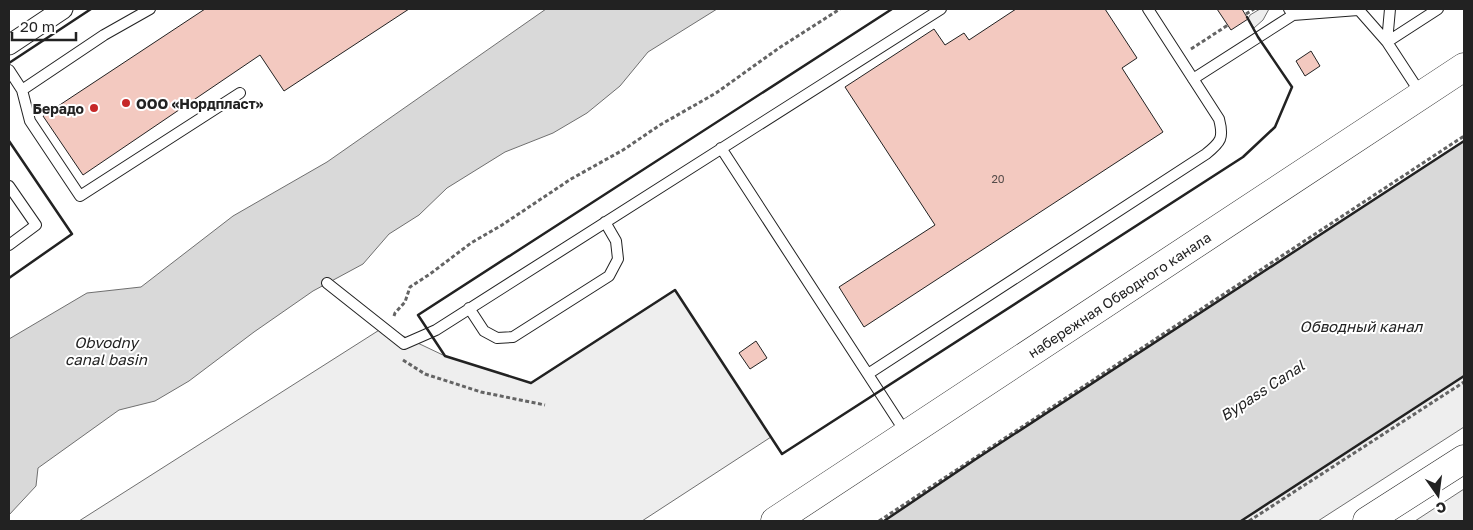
<svg xmlns="http://www.w3.org/2000/svg" width="1473" height="530" font-family="'Golos Text',sans-serif">
<style>
.green{fill:#eee;stroke:#6f6f6f}
.water{fill:#d9d9d9;stroke:#6f6f6f}
.building{fill:#f3c9c0;stroke:#222}
.lines{fill:none;stroke-linecap:round;stroke-linejoin:round}
.lane-casing{stroke:#222;stroke-width:12}
.street-casing{stroke:#222;stroke-width:21}
.secondary-casing{stroke:#222;stroke-width:29}
.path{stroke:#646464;stroke-width:3;stroke-dasharray:4 2.5;stroke-linecap:butt}
.lane{stroke:#fff;stroke-width:10}
.street{stroke:#fff;stroke-width:19}
.secondary{stroke:#fff;stroke-width:28}
.wall{stroke:#222;stroke-width:2.5}
.poi-dot{fill:#c62828;stroke:#fff;stroke-width:2}
.labels{text-anchor:middle;dominant-baseline:central;stroke-width:4;stroke-linejoin:round;paint-order:stroke}
.number-label{font-size:11px;fill:#564c4a}
.poi-label{font-size:14px;font-weight:bold;fill:#222;stroke:#fff;text-anchor:start}
.street-label{font-size:14px;fill:#222;stroke:#fff}
.water-label{font-size:15px;font-style:italic;fill:#222;stroke:#fff}
</style>
<rect width="100%" height="100%" fill="#fff"/>
<path class="green" d="M1260,9H1269L1263,20L1254,28L1248,19L1250,15Z
M675,290L771,437L642,521H79L384,327L445,356L531,383Z
M1464,376V427L1318,521H1241Z
M1464,489V521H1415Z"/>
<path class="water" d="M546,9H717L648,52L620,86L587,113L553,133L505,152L447,188L419,215L389,234L363,264L313,291L254,332L189,381L155,401L119,410L38,468L36,486L9,515V339L87,293L141,287L233,216L327,162Z
M1464,141V376L1241,521H884L976,459Z"/>
<path class="building" d="M205,9H409L284,91L260,55L83,175L43,116Z
M1016,9H1105L1137,58L1122,68L1163,132L864,327L839,287L935,225L845,87L934,29L945,45L964,33L969,40Z
M1217,9H1242L1248,19L1231,30Z
M1311,51L1320,66L1305,76L1296,61Z
M756,341L767,358L750,369L739,353Z"/>
<g class="lines">
<defs>
<path id="lane" d="M150,9L104,35L22,90L30,121L80,196L240,93
M1289,9L1293,15L1358,10
M1358,9L1387,42L1421,94
M1387,42L1438,9
M1387,42L1390,9
M9,70L22,90
M1193,79L1293,15
M721,148L906,433
M9,186L36,225L9,245
M327,283L404,344L436,330L941,9
M469,308L484,331L497,338L513,337L609,276L618,259L616,241L605,222
M868,374L1206,154C1221,142 1224,138 1219,119L1148,9"/>
<path id="street" d="M9,45L63,9"/>
<g id="secondary">
<path id="s1" d="M775,521L1464,67"/>
<path d="M1367,521L1464,459"/>
</g>
</defs>
<use href="#lane" class="lane-casing"/>
<use href="#street" class="street-casing"/>
<use href="#secondary" class="secondary-casing"/>
<path class="path" d="M1246,14L1254,9
M1191,49L1228,25
M394,316L395,313L405,302L410,287L430,274L471,243L502,225L571,179L623,150L660,125L716,93L779,48L840,9
M403,360L425,374L481,392L545,405
M879,521L1464,136
M1249,521L1464,382"/>
<use href="#lane" class="lane"/>
<use href="#street" class="street"/>
<use href="#secondary" class="secondary"/>
<path class="wall" d="M892,9L418,315L445,356L531,383L675,290L782,454L1243,157L1275,127L1292,87L1258,37L1247,17
M9,63L91,9
M9,141L72,234L9,278
M884,521L976,459L1464,141
M1241,521L1464,376"/>
</g>
<g class="poi-dot">
<circle cx="126" cy="103" r="5"/>
<circle cx="94" cy="108" r="5"/>
</g>
<g class="labels">
<g class="number-label">
<text x="998" y="178">20</text>
</g>
<g class="poi-label">
<text x="136" y="103">ООО «Нордпласт»</text>
<text x="84" y="108" text-anchor="end">Берадо</text>
</g>
<g class="street-label">
<text stroke="none"><textPath href="#s1" startOffset="412">набережная Обводного канала</textPath></text>
</g>
<g class="water-label">
<text x="1361" y="326">Обводный канал</text>
<text x="106" y="342">Obvodny<tspan x="106" dy="17">canal basin</tspan></text>
<text transform="translate(1262 390) rotate(-33)">Bypass Canal</text>
</g>
</g>
<rect width="1473" height="530" fill="none" stroke="#222222" stroke-width="20"/>
<g transform="translate(1438 495) rotate(166)" stroke="#ffffff" stroke-width="4" paint-order="stroke">
<path d="M0-4L9 19L0 12L-9 19Z" fill="#222222"/>
<text y="-8" font-size="14" font-weight="bold" text-anchor="middle" fill="#222222">С</text>
</g>
<path d="M12 32v8h64v-8" fill="none" stroke="#222222" stroke-width="2.5"/>
<text x="20" y="32" font-size="15" fill="#222222" stroke="#ffffff" stroke-width="4" paint-order="stroke">20 m</text>
</svg>
